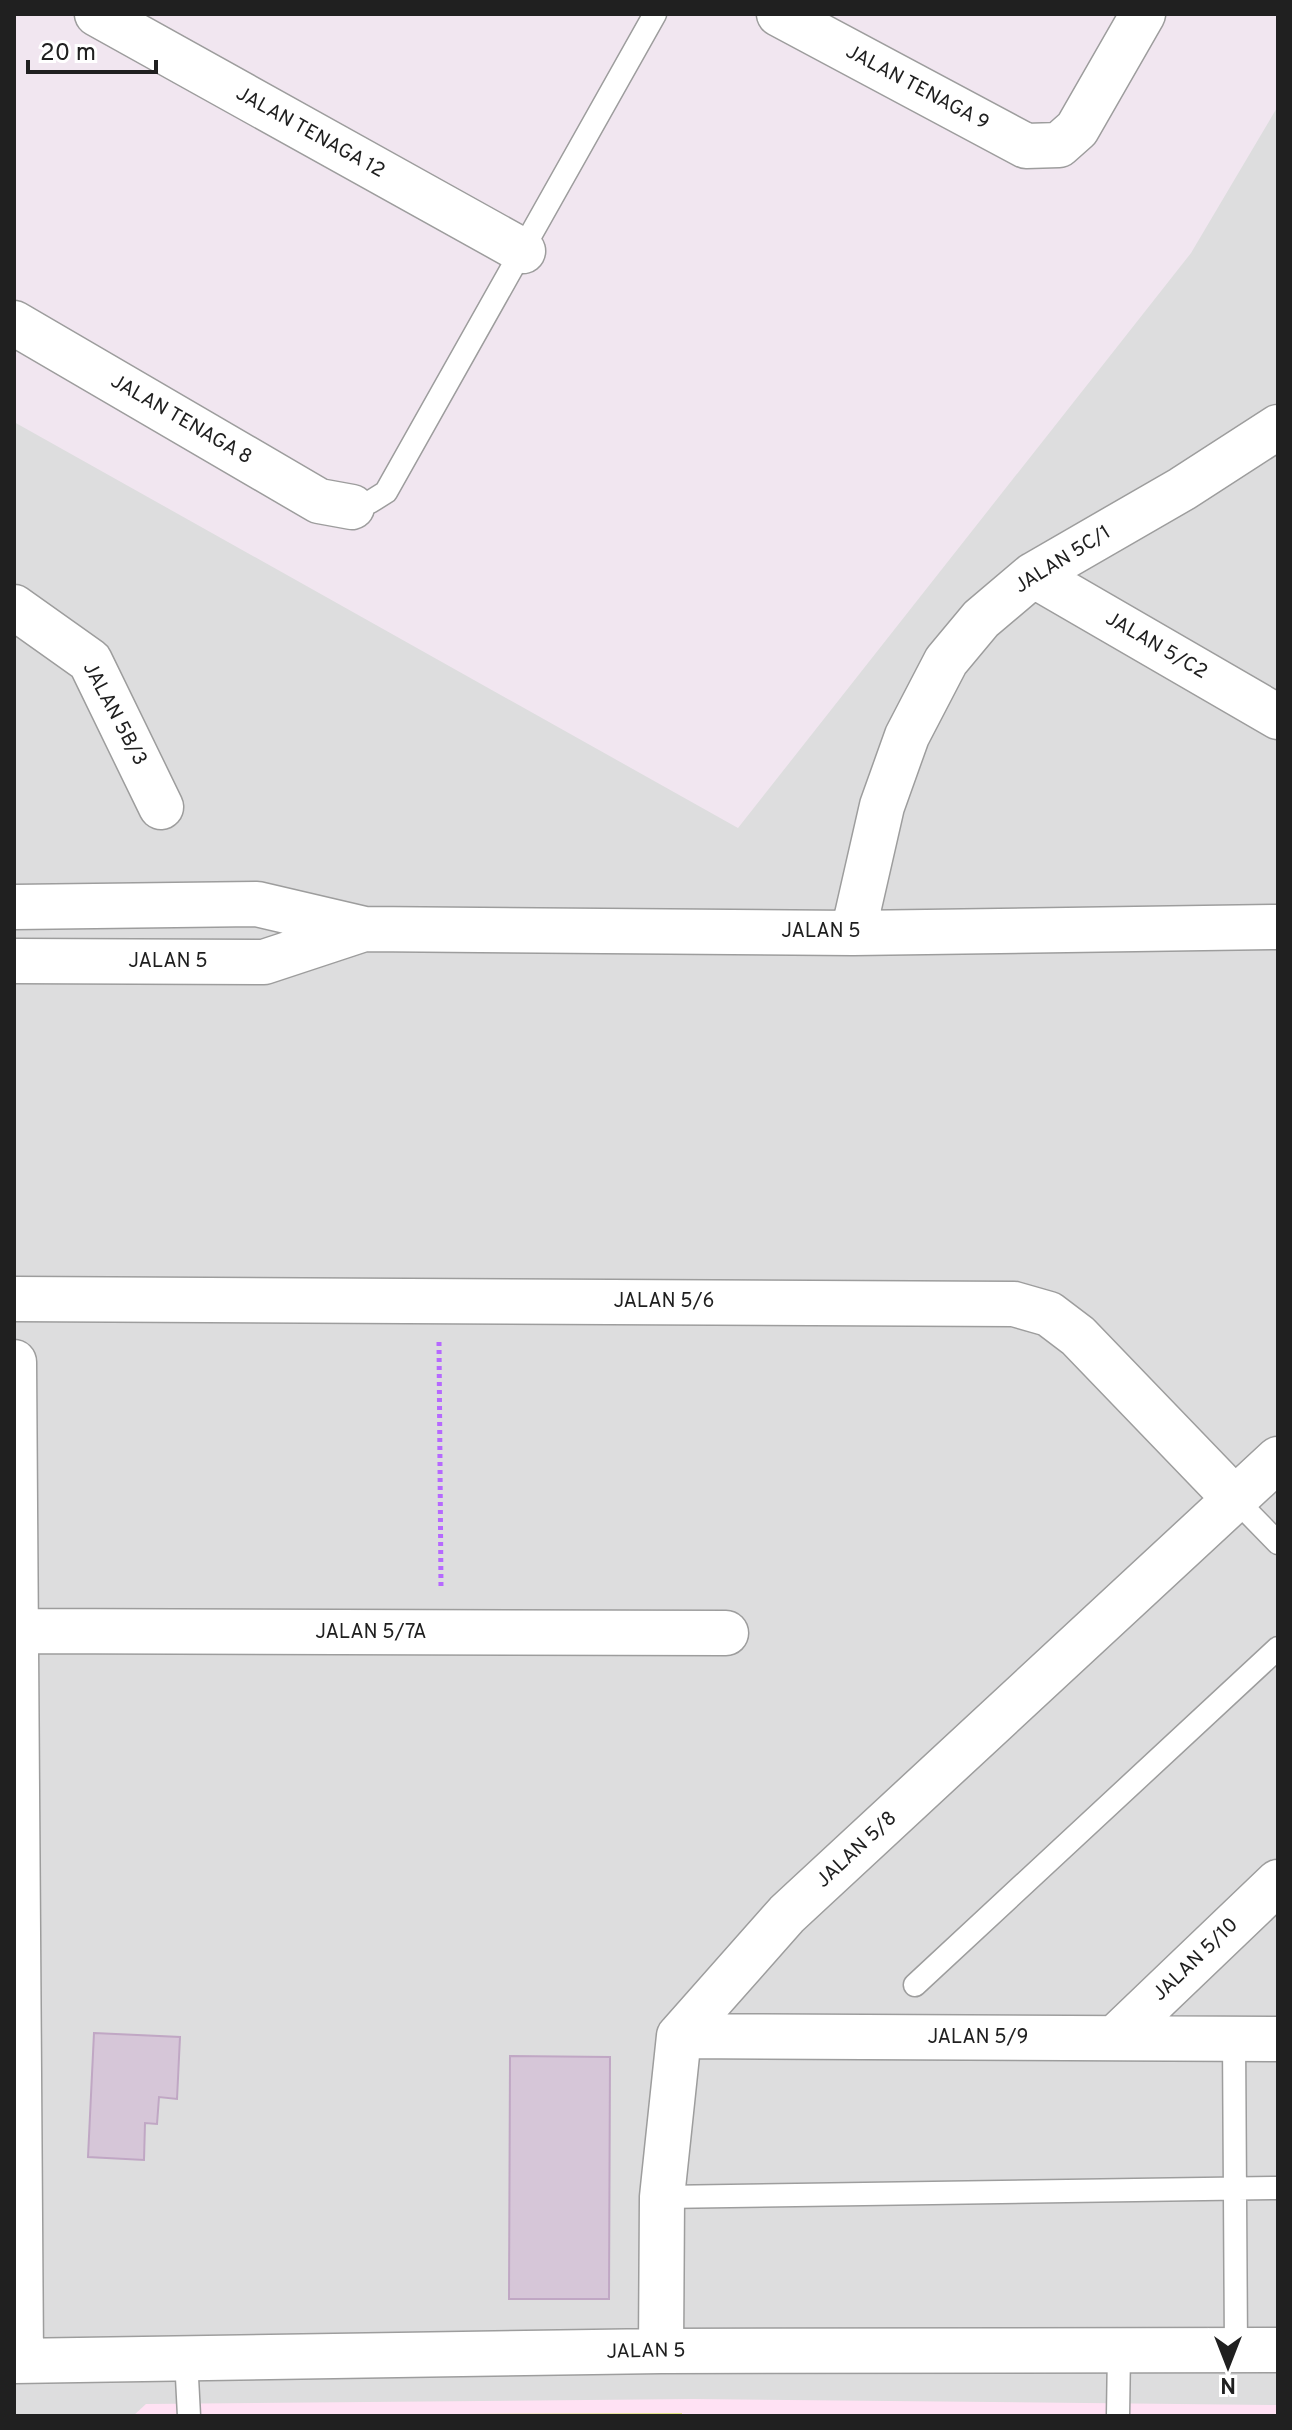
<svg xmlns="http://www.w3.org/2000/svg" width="1292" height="2430" font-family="Overpass,sans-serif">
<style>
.residential{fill:#ddddde}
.education{fill:#ffe1f3}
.pitch{fill:#e3e57f}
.building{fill:#d6c6d8;stroke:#c0a7c4;stroke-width:2}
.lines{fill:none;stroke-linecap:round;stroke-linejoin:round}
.lane-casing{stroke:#9d9d9d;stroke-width:25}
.street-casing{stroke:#9d9d9d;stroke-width:47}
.path{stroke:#b669ff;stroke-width:5;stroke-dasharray:4 4;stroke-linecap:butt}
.lane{stroke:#fff;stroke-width:22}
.street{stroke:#fff;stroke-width:44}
.labels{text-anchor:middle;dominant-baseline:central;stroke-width:6;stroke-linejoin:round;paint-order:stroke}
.street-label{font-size:20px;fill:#202020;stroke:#fff}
</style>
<rect width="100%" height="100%" fill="#f1e6f0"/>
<path class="residential" d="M1278,106V2416H14V422L738,828L1191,253Z"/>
<path class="education" d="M693,2399L1278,2405V2416H133L146,2404Z"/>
<path class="pitch" d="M682,2413V2416H282V2415Z"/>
<path class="building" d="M94,2033L180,2037L177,2099L159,2097L157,2124L145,2123L144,2160L88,2157Z
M510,2056L610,2057L609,2299H509Z"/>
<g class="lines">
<defs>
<path id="lane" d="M352,507L370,502L386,492L655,14
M1235,1499L1278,1543
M915,1985L1278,1648
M1234,2038L1236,2350
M662,2197L1278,2188
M186,2358L189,2416
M1118,2416L1119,2350"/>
<path id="street" d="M97,14L523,251
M779,14L1026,146L1059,145L1077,129L1143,14
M14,323L319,501L352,507
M1033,575L1278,717
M14,607L90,661L161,807
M14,907L257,904L364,929L853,933L1278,927
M853,933L882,806L907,736L946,661L981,619L1033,575L1182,489L1278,427
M14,961L264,962L364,929
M14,1299L1014,1304L1049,1314L1078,1336L1235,1499
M14,1362L21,2360
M16,1631L726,1633
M679,2036L1278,2039
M1115,2038L1278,1882
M661,2351L662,2197L679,2036L787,1914L1278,1459
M14,2361L661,2351L1278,2350"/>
</defs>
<use href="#lane" class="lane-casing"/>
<use href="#street" class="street-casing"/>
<path class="path" d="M439,1342L441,1588"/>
<use href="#lane" class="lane"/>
<use href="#street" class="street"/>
</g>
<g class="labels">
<g class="street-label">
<text transform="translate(917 88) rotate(28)">JALAN TENAGA 9</text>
<text transform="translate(310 133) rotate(29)">JALAN TENAGA 12</text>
<text transform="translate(181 420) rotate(30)">JALAN TENAGA 8</text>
<text transform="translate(1063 560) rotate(-32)">JALAN 5C/1</text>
<text transform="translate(1156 646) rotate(30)">JALAN 5/C2</text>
<text transform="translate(114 714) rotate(62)">JALAN 5B/3</text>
<text x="821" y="932">JALAN 5</text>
<text x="168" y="962">JALAN 5</text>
<text x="664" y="1302">JALAN 5/6</text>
<text x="371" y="1633">JALAN 5/7A</text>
<text transform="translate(857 1850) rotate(-43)">JALAN 5/8</text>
<text transform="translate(1196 1960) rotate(-44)">JALAN 5/10</text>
<text x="978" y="2038">JALAN 5/9</text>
<text transform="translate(646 2352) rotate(-1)">JALAN 5</text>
</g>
</g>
<rect width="1292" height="2430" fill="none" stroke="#202020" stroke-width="32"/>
<g transform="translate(1228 2366) rotate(180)" stroke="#ffffff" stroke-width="6" paint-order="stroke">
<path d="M0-6L14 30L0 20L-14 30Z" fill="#202020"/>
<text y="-12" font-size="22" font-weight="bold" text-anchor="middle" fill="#202020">N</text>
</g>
<path d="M28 60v12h128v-12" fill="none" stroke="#202020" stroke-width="4"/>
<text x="40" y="60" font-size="24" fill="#202020" stroke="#ffffff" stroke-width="6" paint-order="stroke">20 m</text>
</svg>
